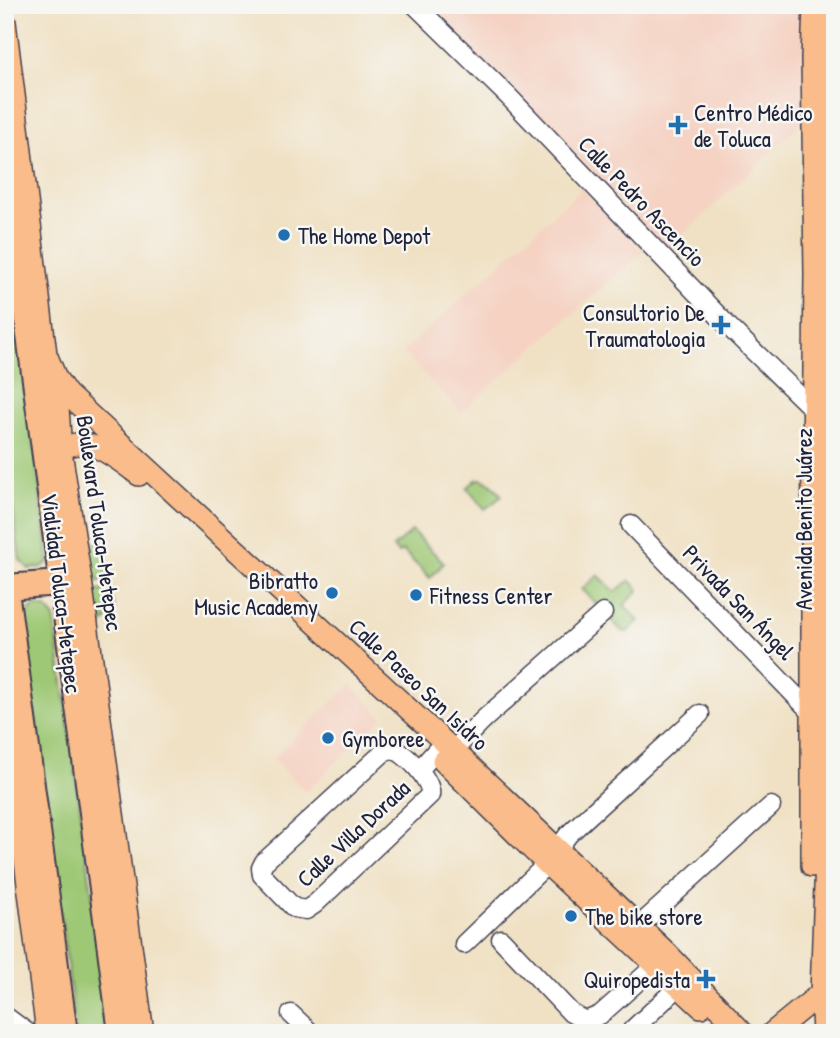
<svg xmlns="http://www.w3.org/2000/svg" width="840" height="1038" font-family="'Patrick Hand',sans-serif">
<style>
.built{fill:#f5d2c2}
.green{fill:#9ec875;stroke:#607558;stroke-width:2}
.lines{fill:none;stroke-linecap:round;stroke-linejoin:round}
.minor-casing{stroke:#413f50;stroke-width:21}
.major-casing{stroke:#413f50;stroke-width:24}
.highway-casing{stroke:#413f50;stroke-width:28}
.minor{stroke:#fff;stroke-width:18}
.major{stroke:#f9bc8a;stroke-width:21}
.highway{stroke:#f9bc8a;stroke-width:24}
.poi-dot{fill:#1f6fb2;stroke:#f6f6f2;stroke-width:2.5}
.labels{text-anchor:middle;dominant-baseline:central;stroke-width:5;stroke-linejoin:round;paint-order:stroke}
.poi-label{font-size:23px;fill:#22223b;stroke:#f6f6f2;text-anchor:start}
.street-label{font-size:23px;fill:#22223b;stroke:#f6f6f2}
</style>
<rect width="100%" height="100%" fill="#f6f6f2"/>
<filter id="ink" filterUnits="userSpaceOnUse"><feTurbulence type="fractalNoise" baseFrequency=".0143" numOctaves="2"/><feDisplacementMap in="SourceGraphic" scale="14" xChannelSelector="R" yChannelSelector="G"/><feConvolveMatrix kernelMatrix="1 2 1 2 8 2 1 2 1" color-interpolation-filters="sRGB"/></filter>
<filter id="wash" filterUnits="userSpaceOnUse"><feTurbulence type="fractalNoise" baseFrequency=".00686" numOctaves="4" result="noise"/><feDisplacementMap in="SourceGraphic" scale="28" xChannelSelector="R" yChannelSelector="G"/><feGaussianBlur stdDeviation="1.57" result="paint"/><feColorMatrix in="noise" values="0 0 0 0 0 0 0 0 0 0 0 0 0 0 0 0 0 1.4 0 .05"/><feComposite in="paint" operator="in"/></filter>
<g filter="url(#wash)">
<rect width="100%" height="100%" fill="#f0e1c4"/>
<path class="built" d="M428,5H805L804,121L665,252L551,130Z
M582,189L644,251L461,412L403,352Z
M351,684L383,718L305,792L273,758Z"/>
<path class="green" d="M5,213L49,562L42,567L29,569L20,560L5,455Z
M481,479L492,484L502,496L485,509L467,488L476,480Z
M412,531L444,563L430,578L403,551L398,553L393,547Z
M104,537L109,579L87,583L84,552Z
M598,575L615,592L630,580L639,590L624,605L639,621L627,632L622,631L582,589Z
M111,589L115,612L95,631L89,592Z
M35,606L46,608L54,617L111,1033H76L22,617Z"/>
</g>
<g filter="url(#ink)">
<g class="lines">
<defs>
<path id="minor" d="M415,5L509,97L730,328L819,415
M631,525L811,712
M392,749C405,752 433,781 430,795L315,904L306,910L294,908L262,875L261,868L264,862L385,751Z
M446,758L483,720L603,613
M419,770L444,742
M629,935L771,806
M501,939L571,1013L585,1021L600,1015L664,958
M464,944L547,864L568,835L585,819L700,714
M821,993L835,982
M291,1014L311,1033
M5,1016L28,1033
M632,1030L678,987"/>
<path id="major" d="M5,22L46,354L56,378L61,451L82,587L143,1033
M56,378L67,394L93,418L454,751L668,954L743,1033
M61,451C85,430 120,461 139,475
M5,704L47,1033
M443,761L547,864L701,1007
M812,866V550L815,274L812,58L814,5
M772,1033L821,993
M823,1033L821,993L829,780L830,5"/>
<path id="highway" d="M5,153L121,1033
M5,583L65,1033
M6,587L60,583"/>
</defs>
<use href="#minor" class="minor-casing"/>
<use href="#major" class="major-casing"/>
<use href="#highway" class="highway-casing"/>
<use href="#minor" class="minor"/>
<use href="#major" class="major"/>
<use href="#highway" class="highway"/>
</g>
</g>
<g class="poi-dot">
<path d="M674.5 114.5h7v7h7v7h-7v7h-7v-7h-7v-7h7z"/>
<circle cx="284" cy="235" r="7"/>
<path d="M717.5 314.5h7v7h7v7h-7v7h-7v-7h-7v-7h7z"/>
<circle cx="332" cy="593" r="7"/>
<circle cx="416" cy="595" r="7"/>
<circle cx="328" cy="738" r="7"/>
<circle cx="571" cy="916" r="7"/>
<path d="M702.5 968.5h7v7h7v7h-7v7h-7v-7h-7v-7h7z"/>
</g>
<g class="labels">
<g class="poi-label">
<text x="694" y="112">Centro Médico<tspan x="694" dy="26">de Toluca</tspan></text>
<text x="298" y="235">The Home Depot</text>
<text x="705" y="312" text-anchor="end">Consultorio De<tspan x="705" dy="26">Traumatologia</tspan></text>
<text x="318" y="580" text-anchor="end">Bibratto<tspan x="318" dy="26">Music Academy</tspan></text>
<text x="430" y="595">Fitness Center</text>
<text x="342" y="738">Gymboree</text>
<text x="585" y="916">The bike store</text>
<text x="690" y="979" text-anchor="end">Quiropedista</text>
</g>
<g class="street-label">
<text transform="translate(642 201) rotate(46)">Calle Pedro Ascencio</text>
<text transform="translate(803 519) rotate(-90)">Avenida Benito Juárez</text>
<text transform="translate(100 523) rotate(82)">Boulevard Toluca-Metepec</text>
<text transform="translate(62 593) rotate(83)">Vialidad Toluca-Metepec</text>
<text transform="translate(739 602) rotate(46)">Privada San Ángel</text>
<text transform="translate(419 684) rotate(43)">Calle Paseo San Isidro</text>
<text transform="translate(353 833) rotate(-43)">Calle Villa Dorada</text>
</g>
</g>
<rect width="840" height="1038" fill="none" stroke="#f6f6f2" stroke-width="28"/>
</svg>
